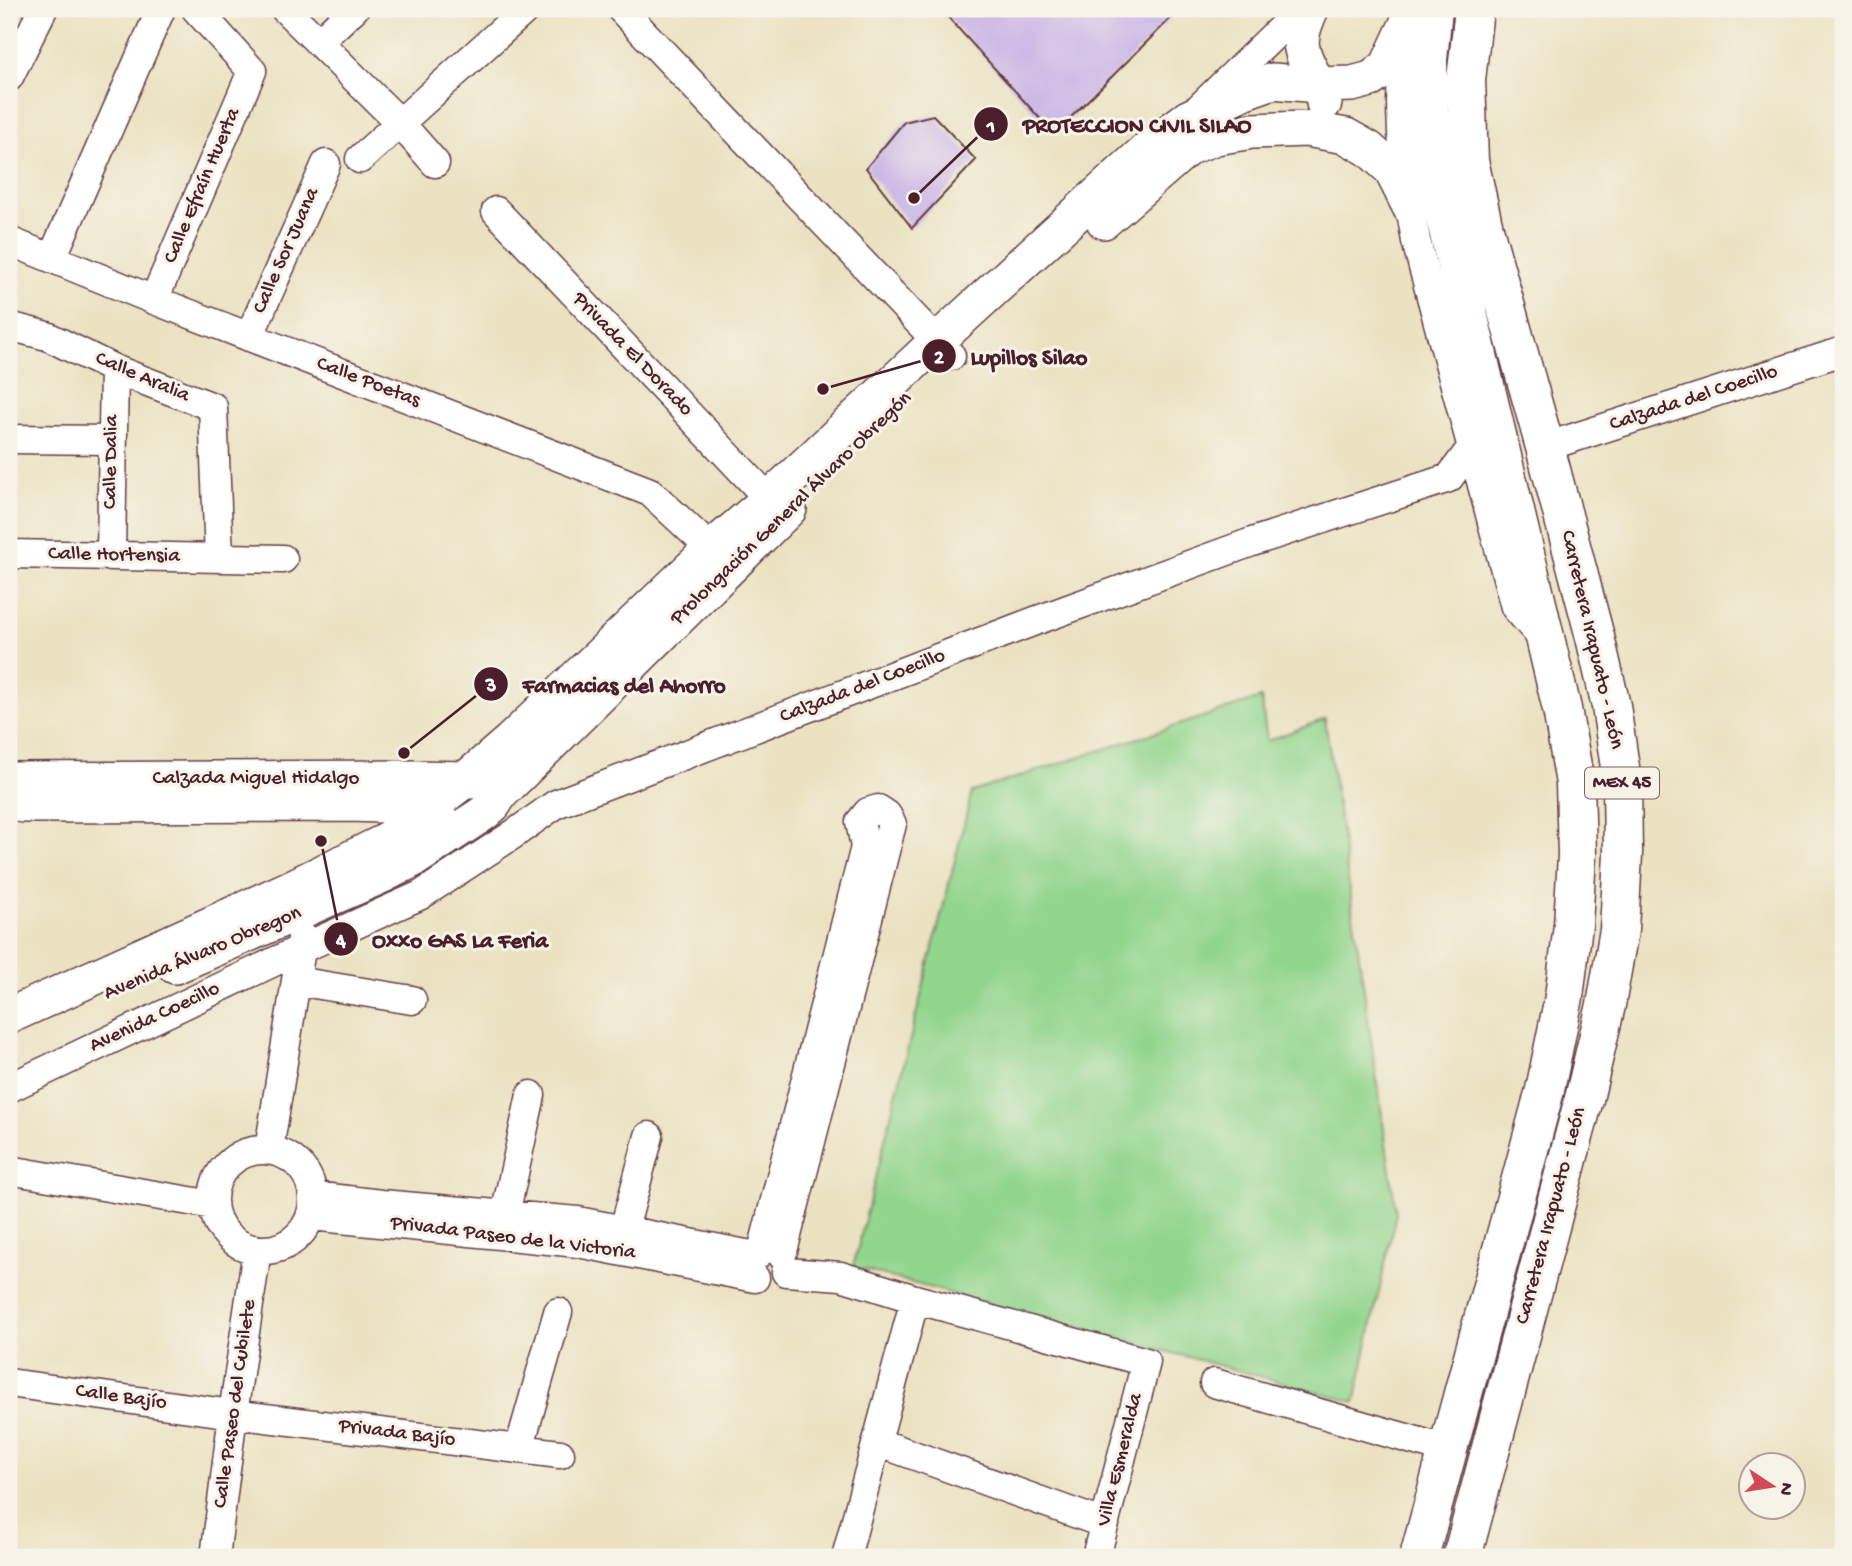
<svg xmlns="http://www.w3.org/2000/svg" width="1852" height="1566" font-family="'Gochi Hand',sans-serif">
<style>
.green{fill:#92d58d;stroke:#6e7a5c;stroke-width:2}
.building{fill:#c8b2e5}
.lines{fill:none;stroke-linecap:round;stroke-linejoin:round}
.minor-casing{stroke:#623c42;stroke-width:31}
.major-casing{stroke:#623c42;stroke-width:38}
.highway-casing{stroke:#623c42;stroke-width:41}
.minor{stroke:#fff;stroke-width:28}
.major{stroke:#fff;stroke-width:35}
.highway{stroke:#fff;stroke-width:38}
.labels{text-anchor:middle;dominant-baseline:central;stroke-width:6;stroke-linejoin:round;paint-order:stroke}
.shield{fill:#f7f3e8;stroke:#7e5f64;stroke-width:2}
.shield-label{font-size:19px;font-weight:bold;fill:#4a1f2b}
.street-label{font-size:21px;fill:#4a1f2b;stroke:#f7f3e8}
.leader{fill:none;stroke:#4a1f2b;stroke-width:2.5}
.callout-dot{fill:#4a1f2b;stroke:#f7f3e8;stroke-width:2.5}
.mark-label{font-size:21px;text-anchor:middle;font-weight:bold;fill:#fff}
.callout-label{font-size:23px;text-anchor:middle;font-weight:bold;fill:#4a1f2b;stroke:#f7f3e8;stroke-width:6;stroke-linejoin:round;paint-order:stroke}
</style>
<rect width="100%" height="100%" fill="#f7f3e8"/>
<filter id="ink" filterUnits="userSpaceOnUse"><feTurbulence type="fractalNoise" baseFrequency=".0143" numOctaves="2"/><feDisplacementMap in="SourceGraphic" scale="14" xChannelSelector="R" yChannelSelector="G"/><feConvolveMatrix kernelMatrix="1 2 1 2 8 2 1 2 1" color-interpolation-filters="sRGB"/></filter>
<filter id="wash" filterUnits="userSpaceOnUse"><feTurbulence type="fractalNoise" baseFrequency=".00686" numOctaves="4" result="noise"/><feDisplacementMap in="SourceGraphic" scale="28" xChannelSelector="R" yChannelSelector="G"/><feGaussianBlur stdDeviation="1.57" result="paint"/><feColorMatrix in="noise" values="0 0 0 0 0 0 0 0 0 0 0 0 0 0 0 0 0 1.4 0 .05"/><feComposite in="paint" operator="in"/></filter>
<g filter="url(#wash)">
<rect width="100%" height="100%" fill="#eae2c1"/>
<path class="green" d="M1261,698L1267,741L1325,719L1396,1213L1355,1402L853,1267L972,792Z"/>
<g id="blocks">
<path class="building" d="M955,9H1180L1054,134L947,16Z
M933,115L976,160L912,228L866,168L904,122Z"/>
</g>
</g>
<g filter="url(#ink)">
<use href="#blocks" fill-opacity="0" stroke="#623c42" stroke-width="2"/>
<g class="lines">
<defs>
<path id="minor" d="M285,9L400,123L435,163
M621,9L951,356
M1407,39C1405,52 1403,65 1402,77C1398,129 1407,191 1416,241L1515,607L1543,639
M318,42L354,9
M9,77L43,9
M1200,107L1301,9
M360,159L526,9
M496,211L769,499
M9,241L154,300L650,492L711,549
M52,258L161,9
M154,300L252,71L196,9
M9,326L47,336L114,369L213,407L219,558
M249,337L326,164
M9,439L112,440
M1545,447L1843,351
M9,554L283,559
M111,556L114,369
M296,981L412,1000
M9,1088L301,949L421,895L511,836L556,804L1035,621L1252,542L1449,478L1472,447
M269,1150L301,949L302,935
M213 1200a50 50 0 1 1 100 0a50 50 0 1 1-100 0Z
M9,1170L213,1205
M313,1196L381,1204L578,1221L756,1256
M311,1216L578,1243L755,1278
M505,1233V1215L531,1095
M619,1248L649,1136
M762,1251L865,847L860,822L868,812L878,809L887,815L892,824L782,1255
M786,1272L841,1276L915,1299L1146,1362L1096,1557
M9,1383L233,1414L560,1454
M1214,1383L1448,1450
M877,1442L1105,1524
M519,1449L558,1312
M215,1557L233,1414L257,1250
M846,1557L915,1299"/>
<path id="major" d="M1311,9C1297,40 1298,47 1314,77C1318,86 1323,93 1324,103
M1104,221L1189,147L1216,137L1252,131L1306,129L1346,136L1369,149L1391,169L1410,207
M9,780L416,778L466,779L471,781
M23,805L348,804L416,806L438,813
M175,966L383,875L416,858L484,813L493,805L500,794L789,509
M9,1016L293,887L384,842L466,779L510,741L711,549L769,499L937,341L1153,144L1188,118L1245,91L1273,81L1318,85L1352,84L1371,79L1387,67L1410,18"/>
<path id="highway" d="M1419,1557L1545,1090L1564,997L1573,925L1577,855L1575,783L1562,709L1436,179L1429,112L1428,60L1433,9
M1462,1557L1584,1099L1606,1005L1619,930L1623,854L1622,781L1611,706L1595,637L1545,447L1484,229L1469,161L1466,80L1474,9"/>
</defs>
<use href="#minor" class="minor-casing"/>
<use href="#major" class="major-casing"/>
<use href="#highway" class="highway-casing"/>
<use href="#minor" class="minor"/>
<use href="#major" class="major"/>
<use href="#highway" class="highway"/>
</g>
</g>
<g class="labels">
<rect class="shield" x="1585" y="767.5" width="74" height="31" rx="5"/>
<g class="shield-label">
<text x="1622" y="783">MEX 45</text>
</g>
<g class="street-label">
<text transform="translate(203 186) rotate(-67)">Calle Efraín Huerta</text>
<text transform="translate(287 251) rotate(-66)">Calle Sor Juana</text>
<text transform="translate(632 355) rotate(46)">Privada El Dorado</text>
<text transform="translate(142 378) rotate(23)">Calle Aralia</text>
<text transform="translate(368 383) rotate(21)">Calle Poetas</text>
<text transform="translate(1694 399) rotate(-18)">Calzada del Coecillo</text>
<text transform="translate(112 462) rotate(-89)">Calle Dalia</text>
<text transform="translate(792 509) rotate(-44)">Prolongación General Álvaro Obregón</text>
<text transform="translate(114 556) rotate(1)">Calle Hortensia</text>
<text transform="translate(1591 640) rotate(77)">Carretera Irapuato - León</text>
<text transform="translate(863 687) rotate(-21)">Calzada del Coecillo</text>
<text x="256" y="779">Calzada Miguel Hidalgo</text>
<text transform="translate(203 954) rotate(-23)">Avenida Álvaro Obregon</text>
<text transform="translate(155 1018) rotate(-25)">Avenida Coecillo</text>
<text transform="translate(1552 1216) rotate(-75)">Carretera Irapuato - León</text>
<text transform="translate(513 1239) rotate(7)">Privada Paseo de la Victoria</text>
<text transform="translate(121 1398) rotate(8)">Calle Bajío</text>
<text transform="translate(236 1404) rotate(-82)">Calle Paseo del Cubilete</text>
<text transform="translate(397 1434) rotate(7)">Privada Bajío</text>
<text transform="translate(1121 1460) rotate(-76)">Villa Esmeralda</text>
</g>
</g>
<path class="leader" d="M914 198L991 124M823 389L939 356M404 753L491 684M321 841L341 939"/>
<g class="callout-dot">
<circle cx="914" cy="198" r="7"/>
<circle cx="823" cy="389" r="7"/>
<circle cx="404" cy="753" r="7"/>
<circle cx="321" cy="841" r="7"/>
<circle cx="991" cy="124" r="18"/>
<circle cx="939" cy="356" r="18"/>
<circle cx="491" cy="684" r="18"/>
<circle cx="341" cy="939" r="18"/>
</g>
<g class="mark-label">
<text x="991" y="132">1</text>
<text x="939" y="363">2</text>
<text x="491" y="691">3</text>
<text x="341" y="946">4</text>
</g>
<g class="callout-label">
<text x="1137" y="132">PROTECCION CIVIL SILAO</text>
<text x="1029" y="364">Lupillos Silao</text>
<text x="624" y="692">Farmacias del Ahorro</text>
<text x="460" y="947">Oxxo GAS La Feria</text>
</g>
<rect width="1852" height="1566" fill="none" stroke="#f7f3e8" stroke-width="35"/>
<g transform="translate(1772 1486) rotate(102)"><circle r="33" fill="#f7f3e8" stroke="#b29e9c" stroke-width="2"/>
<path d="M0-5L12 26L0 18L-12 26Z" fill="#d1495b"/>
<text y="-10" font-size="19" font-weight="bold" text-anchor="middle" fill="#4a1f2b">N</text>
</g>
</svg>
